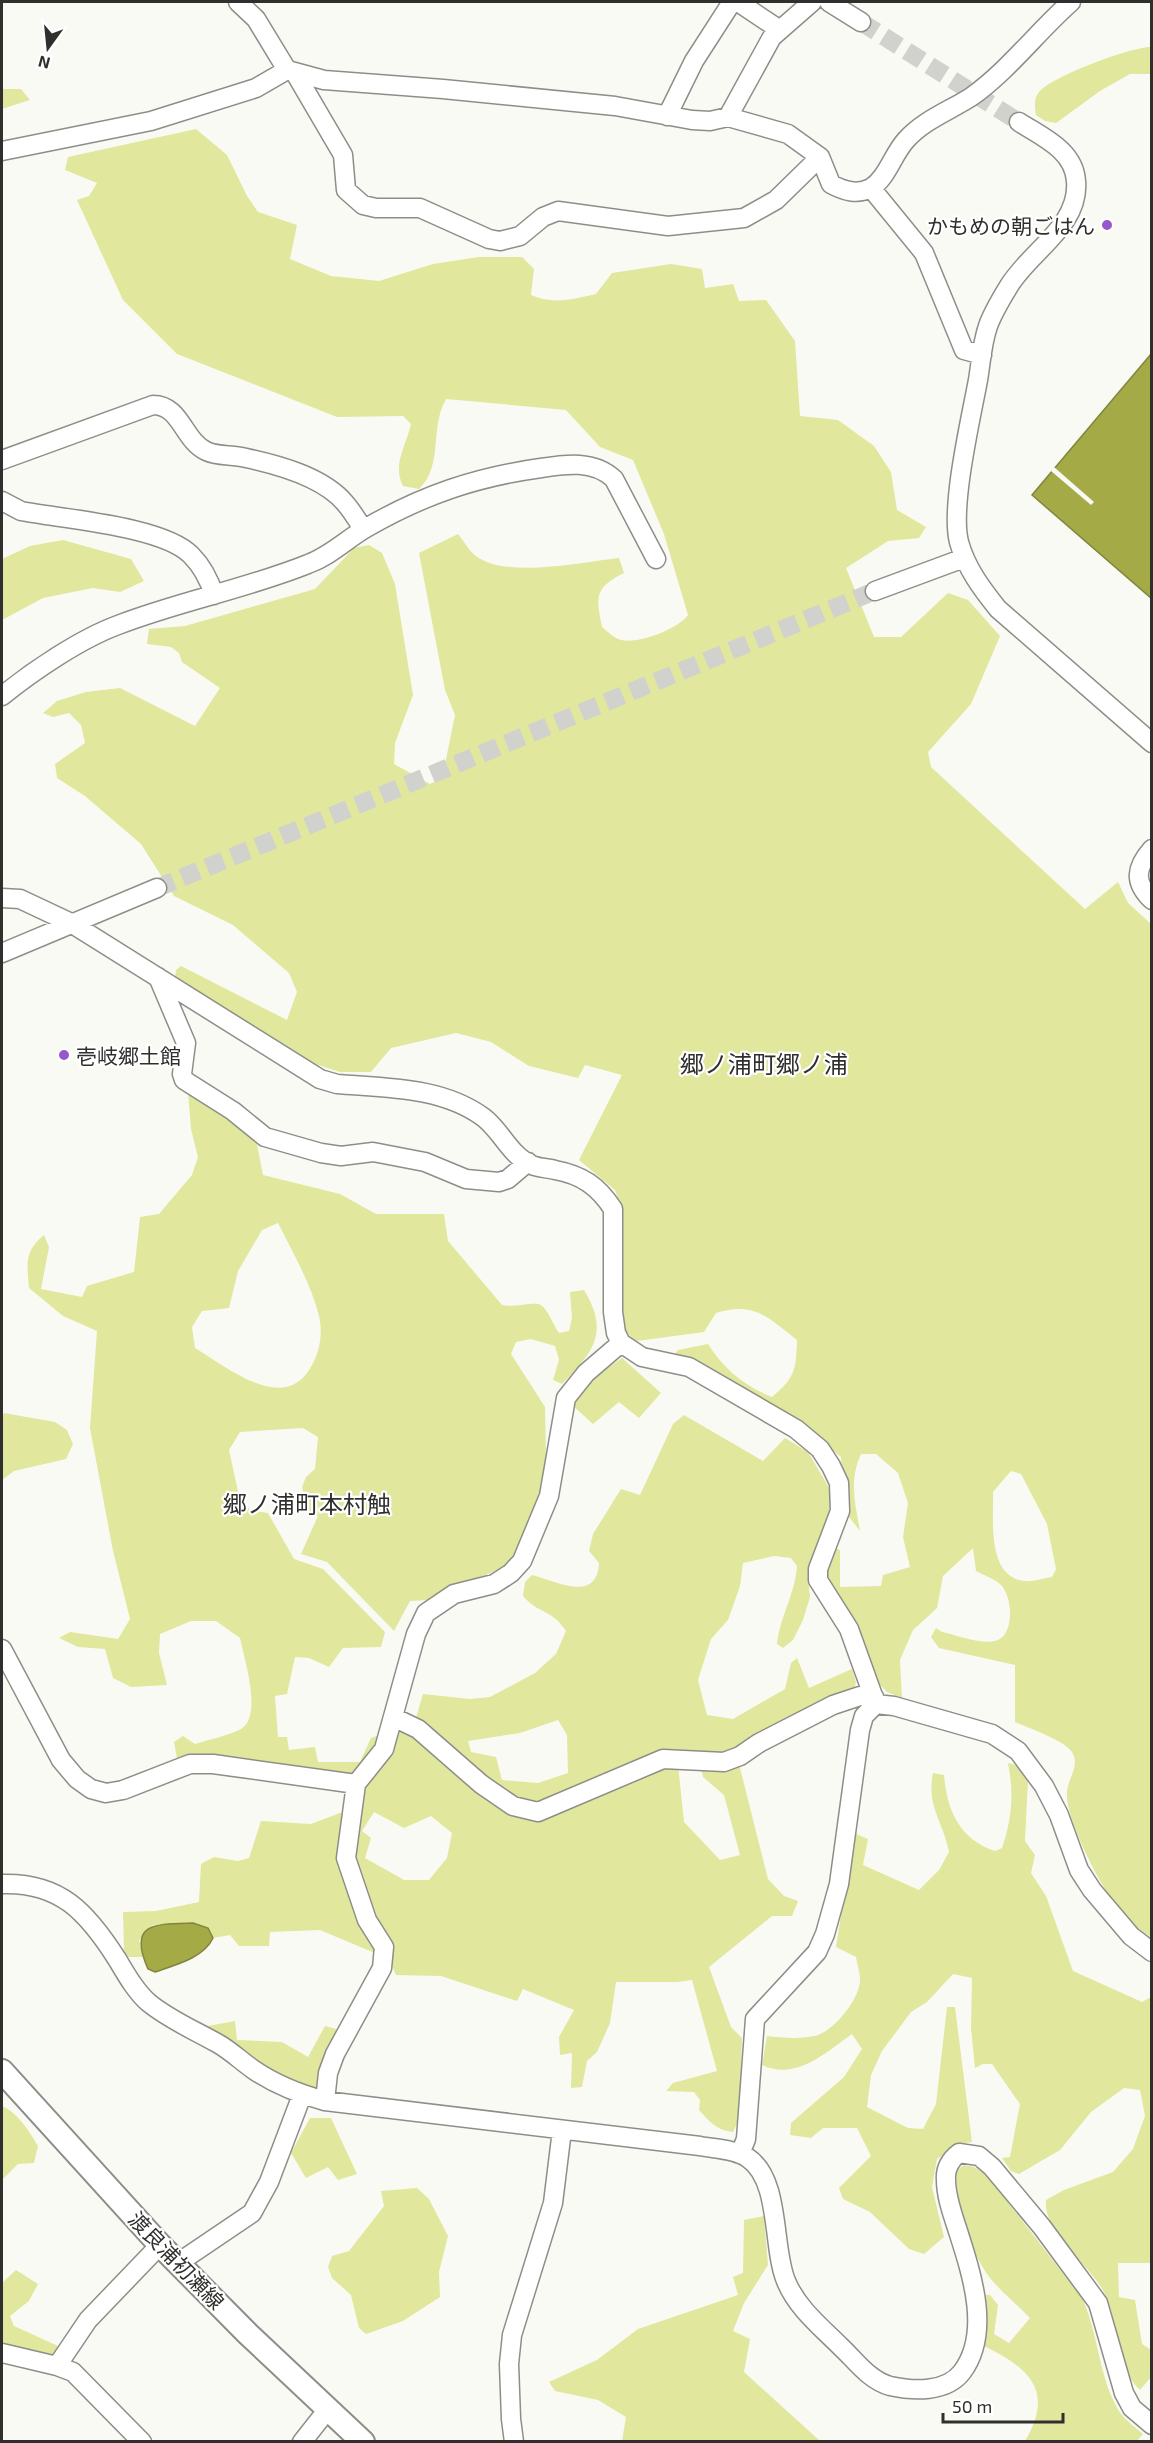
<svg xmlns="http://www.w3.org/2000/svg" width="1153" height="2443" font-family="'Exo 2','Noto Sans JP',sans-serif">
<style>
.green{fill:#e1e79c;fill-rule:evenodd}
.water{fill:#a4aa46;stroke:#81853e;stroke-width:1.5}
.pier{fill:#fafaf5}
.lines{fill:none;stroke-linecap:round;stroke-linejoin:round}
.minor-tunnel{stroke:#d1d1cd;stroke-width:18;stroke-dasharray:18 9;stroke-linecap:butt}
.minor-casing{stroke:#8e8e89;stroke-width:21}
.major-casing{stroke:#8e8e89;stroke-width:26}
.minor{stroke:#fff;stroke-width:18}
.major{stroke:#fff;stroke-width:22}
.poi-dot{fill:#9957cd;stroke:#fff;stroke-width:2}
.labels{text-anchor:middle;dominant-baseline:central;stroke-width:4.5;stroke-linejoin:round;paint-order:stroke}
.poi-label{font-size:21px;fill:#2f2f2d;stroke:#fff;text-anchor:end}
.street-label{font-size:21px;fill:#2f2f2d;stroke:#fff}
.quarter-label{font-size:24px;fill:#2f2f2d;stroke:#fff}
</style>
<rect width="100%" height="100%" fill="#fafaf5"/>
<path class="green" d="M1151,47V74H1130L1100,91L1056,123L1045,121L1036,115C1034,106 1034,95 1042,89C1058,75 1130,47 1151,47Z
M2,89H21L30,100L2,109Z
M196,129L227,155L247,196L258,212L297,225L290,259L331,276L379,281L433,264L479,257H522L534,269L531,295C553,305 574,299 596,294L612,273L671,264L702,269L705,288L733,284L739,301L766,300L795,341L800,416L838,420L874,446L891,472L897,510L926,527L919,538L888,541L846,568L874,637H901L948,593L968,600L1000,636L971,704L928,752L931,767L1085,909L1118,882L1128,903L1151,924V1937C1143,1931 1132,1926 1125,1918C1106,1897 1064,1819 1067,1791C1069,1776 1080,1766 1072,1752C1064,1740 1029,1728 1015,1722V1665L939,1648L931,1637L936,1628L942,1632C957,1635 983,1646 998,1640C1015,1632 1012,1596 1001,1585C995,1579 983,1575 976,1571L973,1548L943,1576L937,1608L913,1630L900,1660L902,1698L887,1692L873,1677L826,1585L831,1547L840,1550V1587L881,1586L883,1575L910,1567L903,1537L908,1503L898,1473L876,1454H861C849,1480 855,1503 860,1531L846,1513L841,1457L791,1418L674,1355L678,1350L708,1344C724,1369 744,1386 772,1397C795,1378 796,1370 797,1340C768,1318 755,1301 716,1313L704,1332L637,1341C625,1335 623,1323 620,1311L621,1208L615,1190L579,1160L622,1075L585,1065L578,1078L529,1066L491,1042L456,1033L391,1048L371,1072H340L312,1063L175,977L176,970L181,966L287,1020L297,992L289,973L233,925L174,896L141,844L85,796L57,778L55,764L85,743L81,725L69,713L53,717L43,713L57,701L86,692L120,688L195,726L220,688L182,662L179,653L171,647L147,644L149,629L185,626L315,589L354,548L369,545L382,553L395,584L413,695L395,743L394,764L430,784L442,779L455,715L445,690L419,553L458,534C464,541 469,551 476,556C506,579 583,562 619,558L624,573C594,588 596,597 602,627C607,631 613,637 618,639C636,646 678,629 688,615L664,534L633,460L600,447L566,410L446,399C429,429 444,465 419,489L403,486C392,465 406,446 411,424L403,416L337,417L177,354L123,300L77,200L89,196L97,183L65,170L68,157ZM1011,1471L1021,1474L1047,1524L1056,1569L1052,1577C1044,1578 1033,1582 1024,1581C986,1576 994,1519 993,1492Z
M63,540L131,559L144,581L120,592L93,588L43,598L2,620V559L30,546Z
M188,1092L256,1139L263,1175L340,1194L376,1214H444L448,1241L502,1305C515,1308 534,1301 541,1305C548,1310 554,1326 559,1333L569,1331L572,1318L570,1292L584,1290C610,1333 593,1352 562,1384L553,1380L559,1360L555,1346L531,1339L516,1342L511,1354L545,1407L546,1458L542,1488L516,1553L508,1563L491,1573L447,1589L428,1600L410,1601L394,1631L327,1562L301,1554L318,1516L308,1511L302,1487L306,1477L315,1469L318,1437L303,1428L240,1432L229,1450L239,1496L250,1510L268,1513L294,1559L323,1569L385,1632L381,1647L343,1648L329,1667L309,1658L295,1657L287,1694L275,1696L278,1737H287L289,1750L315,1747L318,1762H360L371,1738L398,1729L411,1735L423,1694L470,1699L490,1697L535,1673L556,1654L566,1631C552,1609 538,1614 523,1596L525,1582L532,1575C558,1582 597,1603 599,1563L589,1551L593,1534L621,1489L640,1495L673,1424L684,1415L763,1461L785,1438L808,1452L831,1491L829,1515L808,1577L810,1597L803,1620L793,1640L783,1648L777,1644C780,1617 795,1594 797,1566L791,1558L774,1556L743,1563L740,1586L728,1620L711,1639L698,1680L707,1715L733,1719L785,1689L791,1663L797,1658L809,1688L852,1669L856,1682L854,1690L736,1752L768,1879L784,1896L798,1901L792,1916H772L709,1967L731,2027L742,2038L739,2119L733,2132C716,2130 710,2122 699,2110L700,2100L694,2092L666,2091L673,2083L717,2071L692,1980L677,1982H616L610,2023L597,2052L587,2061L582,2087L571,2088L572,2053L560,2055L559,2037L574,2010L523,1989L517,2001L441,1976L396,1975L389,1959L320,1930L270,1932L269,1946H239L230,1935L213,1938L208,1928L193,1923L153,1925L139,1940L143,1957H128L124,1950L123,1912L156,1911L199,1902L201,1864L214,1857L238,1861L249,1858L261,1821L311,1824L340,1813L356,1814L363,1783L243,1762L177,1759L174,1742L183,1736L195,1744C210,1739 228,1736 241,1729C263,1716 244,1658 240,1638L216,1621H191L160,1634L159,1653L167,1685L131,1687L113,1678L105,1649L78,1647L59,1638L70,1632L118,1639L130,1619L113,1551L90,1428L97,1331L63,1316L29,1288C27,1264 24,1251 44,1235L49,1247L41,1289L82,1297L87,1286L134,1272L140,1217L159,1214L192,1175L198,1157L191,1129ZM278,1223C293,1253 311,1284 319,1316C323,1332 320,1351 312,1365C286,1416 228,1368 195,1348L192,1327L202,1311L229,1308L238,1271L262,1230ZM558,1720L567,1735L568,1773L538,1783L502,1780L496,1757L471,1752L468,1741L520,1733ZM677,1755H698L703,1777L724,1795L740,1855L720,1860L684,1822ZM374,1812L404,1828L431,1816L452,1833L447,1858L429,1880H404L365,1858L371,1838L362,1831Z
M622,1358L661,1393L639,1418L619,1402L593,1424L571,1404L583,1384Z
M4,1413L55,1422L67,1430L73,1444L66,1459L14,1471L2,1480V1418Z
M1008,1763L1020,1766L1028,1780L1025,1841L1035,1855L1031,1873L1046,1896L1073,1971L1142,2002L1151,1997V2263H1118L1119,2297L1135,2300L1142,2344L1151,2350V2377L1140,2390C1118,2371 1119,2320 1104,2292C1090,2265 1042,2231 1046,2200L1064,2190L1113,2172L1133,2149L1145,2116L1140,2090L1124,2088L1091,2112L1060,2150L1019,2174L1011,2171L1002,2158L1010,2157L1020,2104L992,2064H983L975,2068L971,2028L972,1978L953,1974L927,2002L911,2012L882,2051L871,2075L867,2107L908,2128L923,2129L936,2104L947,2007H955L972,2142L958,2144L937,2159L932,2187L944,2237L924,2254L909,2249L870,2212L843,2199L839,2188L871,2156L857,2128H823L811,2138L790,2135L791,2123L844,2077L862,2049L852,2034C825,2053 796,2081 762,2065L767,2036C783,2038 799,2039 815,2036C833,2032 860,1999 860,1980C860,1973 857,1964 856,1957L836,1947L854,1833L868,1839L863,1865L919,1890L939,1870L949,1852C943,1821 926,1806 933,1773L944,1775C947,1810 959,1839 995,1851L1002,1848C1012,1819 1014,1793 1008,1763Z
M235,2021L237,2040L282,2042L308,2057L325,2026L340,2030L320,2088L313,2092L274,2076L211,2034L208,2026Z
M2,2106C17,2112 30,2132 38,2146L34,2163L18,2164L2,2180Z
M310,2118H331L357,2174L338,2180L328,2167L306,2178L291,2153Z
M964,2165L974,2167L987,2175L1082,2298C1099,2334 1098,2376 1119,2411C1124,2419 1135,2427 1143,2434L1137,2441H1025C1056,2389 1027,2367 982,2345L984,2295H990L998,2305L994,2334L1009,2343L1030,2318C1016,2303 996,2288 985,2271C968,2243 953,2204 957,2170Z
M417,2188L429,2199L448,2236L439,2272L440,2297L403,2321L366,2334L359,2328L351,2295L332,2278L328,2267L332,2256L349,2251L384,2206L381,2191Z
M764,2216L768,2265L744,2303L733,2331L750,2339L744,2372L820,2441H622L626,2417L598,2400L555,2391L549,2382L597,2360L638,2329L738,2295L733,2277L743,2273L744,2220Z
M16,2270L38,2284L29,2301L10,2316L14,2326L58,2346L52,2357L2,2348V2283Z"/>
<path class="water" d="M1151,354V598L1032,495Z
M193,1923L208,1928L213,1938C204,1958 175,1965 155,1972L148,1969C127,1922 156,1924 193,1923Z"/>
<path class="pier" d="M1054,467L1094,502L1091,505L1051,471Z"/>
<g class="lines">
<path class="minor-tunnel" d="M861,22L1019,122
M157,888L875,591"/>
<defs>
<path id="minor" d="M238,2L256,19L287,70L324,80L443,89L615,106L692,120L710,121L728,117L788,134L820,157L831,184C844,191 857,195 871,188C887,178 893,154 906,140C924,120 949,111 971,97C1008,71 1037,32 1071,2
M738,2L780,30
M829,2L861,22
M295,73L343,155L346,190L363,205L376,208H420L489,239L500,241L520,236L543,217L558,211L668,226L744,218L776,200L820,157
M667,116L694,61L732,2
M728,117L772,37L812,2
M1019,122C1042,137 1074,150 1076,181C1080,226 1030,251 1009,286C1001,299 993,312 988,326C982,343 981,362 978,380C971,418 950,507 959,542C966,568 982,589 998,609L1152,743
M2,151L151,121L256,88L287,70
M871,188L924,253L964,350L982,355
M2,460L153,405C181,405 183,440 206,451C218,457 233,454 246,458C279,465 323,477 345,503C352,511 358,521 363,529
M2,501L21,511C62,519 163,526 191,555C203,567 209,579 214,595
M875,591L964,558
M2,696C33,671 80,639 118,625C180,601 246,589 308,564C330,556 347,539 366,528C423,495 476,477 541,468C566,464 594,460 614,479L656,559
M1152,849C1136,867 1133,882 1152,900
M2,898L20,899L71,923L320,1079L337,1084C387,1088 442,1087 483,1117C501,1130 510,1156 532,1165C538,1168 548,1168 555,1170C582,1175 598,1186 613,1209V1312L616,1333L621,1343L642,1357L689,1367L796,1429L820,1449L831,1466L839,1483L840,1511L818,1569V1580L849,1629L876,1704
M2,953L157,888
M158,977L186,1043L182,1074L184,1080L233,1111L265,1137L321,1153L341,1156L373,1152L425,1162L466,1179L499,1182L508,1179L528,1162
M2,1649L61,1760L77,1779L91,1789L106,1793L123,1790L190,1764H213L356,1784
M393,1717L418,1729L481,1784L513,1806L538,1812L663,1759L724,1762L740,1756L759,1743L833,1705L860,1696L874,1697
M2,1884C60,1882 87,1912 117,1959C126,1974 136,1992 149,2003C170,2020 194,2030 217,2043C230,2050 241,2061 254,2070C276,2085 299,2094 325,2101L700,2146C715,2149 735,2149 748,2158C781,2180 772,2248 786,2281C797,2308 821,2327 841,2347C856,2361 869,2380 890,2386C913,2391 946,2393 962,2372C992,2332 971,2272 957,2228C952,2213 946,2196 946,2180C945,2168 950,2160 959,2153L979,2156L992,2167L1042,2227L1098,2303L1124,2393L1132,2408L1152,2425
M325,2101L328,2073L335,2054L382,1968L384,1947L367,1920L346,1858L356,1784L384,1749L416,1634L426,1613L454,1594L494,1584L511,1573L522,1561L549,1496L566,1398L586,1373L621,1343
M740,2154L746,2139L755,2019L817,1952L825,1934L839,1884L860,1730L864,1716L876,1704L894,1706L992,1734L1018,1751L1044,1786L1059,1815L1079,1870L1092,1890L1131,1936L1152,1952
M178,2263L252,2213L269,2182L302,2095
M2,2353L57,2366L73,2372L142,2442
M57,2366L88,2320L160,2245
M302,2442L328,2409
M514,2442L511,2419L509,2364L512,2335L553,2203L562,2130"/>
<path id="major" d="M2,2071L160,2245L248,2334L363,2442"/>
</defs>
<use href="#minor" class="minor-casing"/>
<use href="#major" class="major-casing"/>
<use href="#minor" class="minor"/>
<use href="#major" class="major"/>
</g>
<g class="poi-dot">
<circle cx="1107" cy="225" r="6"/>
<circle cx="64" cy="1055" r="6"/>
</g>
<g class="labels">
<g class="poi-label">
<text x="1095" y="225">かもめの朝ごはん</text>
<text x="76" y="1055" text-anchor="start">壱岐郷土館</text>
</g>
<g class="street-label">
<text transform="translate(177 2260) rotate(46)">渡良浦初瀬線</text>
</g>
<g class="quarter-label">
<text x="764" y="1063">郷ノ浦町郷ノ浦</text>
<text x="307" y="1503">郷ノ浦町本村触</text>
</g>
</g>
<rect width="1153" height="2443" fill="none" stroke="#2f2f2d" stroke-width="6"/>
<g transform="translate(48 48) rotate(195)" stroke="#ffffff" stroke-width="4.5" paint-order="stroke">
<path d="M0-4.5L10 22L0 15L-10 22Z" fill="#2f2f2d"/>
<text y="-9" font-size="16" font-weight="bold" text-anchor="middle" fill="#2f2f2d">N</text>
</g>
<path d="M943 2413v9h120v-9" fill="none" stroke="#2f2f2d" stroke-width="3"/>
<text x="952" y="2413" font-size="18" fill="#2f2f2d" stroke="#ffffff" stroke-width="4.5" paint-order="stroke">50 m</text>
</svg>
